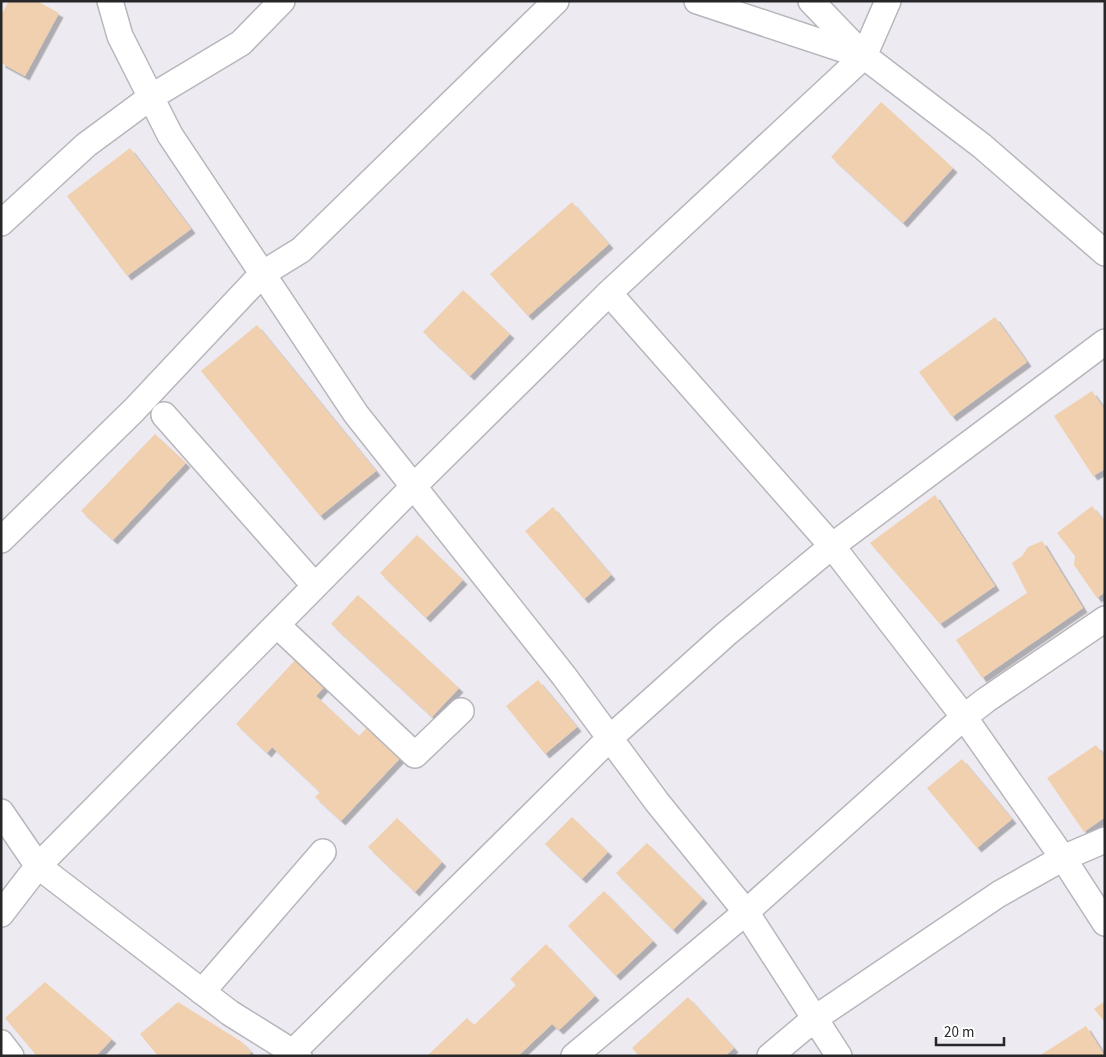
<svg xmlns="http://www.w3.org/2000/svg" width="1106" height="1057" font-family="'Source Sans 3',sans-serif">
<style>
.building{fill:#f0d0ae;filter:url(#shadow)}
.lines{fill:none;stroke-linecap:round;stroke-linejoin:round}
.minor-casing{stroke:#b7b6bc;stroke-width:28}
.minor{stroke:#fff;stroke-width:25}
</style>
<defs>
<filter id="shadow"><feDropShadow dx="4.5" dy="4.5" stdDeviation="0" flood-color="#0004"/></filter>
</defs>
<rect width="100%" height="100%" fill="#edebf1"/>
<path class="building" d="M9,1H37L59,13L25,76L1,63V15Z
M881,102L953,168L903,223L831,157Z
M130,148L191,229L127,276L67,196Z
M572,202L609,244L528,316L490,274Z
M463,290L510,334L470,376L423,332Z
M995,317L1027,362L952,417L919,372Z
M257,325L376,471L320,516L201,371Z
M1092,391L1105,410V469L1093,476L1054,416Z
M155,434L186,463L113,540L81,511Z
M935,495L995,586L940,624L870,543Z
M1092,506L1105,522V592L1097,598L1074,565L1075,556L1057,533Z
M553,507L611,575L584,599L525,531Z
M417,535L463,580L426,618L380,573Z
M1042,541L1083,608L982,678L956,640L1027,593L1012,563L1022,556L1028,547Z
M358,595L459,688L432,717L331,624Z
M297,658L326,685L316,696L359,736L371,723L404,754L341,821L315,797L320,792L272,747L267,753L236,724Z
M538,680L577,727L545,754L506,706Z
M1096,745L1105,757V817L1084,832L1047,778Z
M962,759L1012,819L977,848L927,788Z
M572,817L608,852L582,879L545,844Z
M397,818L442,862L415,892L368,847Z
M647,843L703,899L673,930L616,873Z
M604,891L653,941L616,976L568,926Z
M546,944L595,996L559,1030L552,1024L518,1056H427L467,1018L474,1025L516,985L510,979Z
M45,982L112,1039L96,1056H37L5,1018Z
M688,997L734,1048L725,1056H639L632,1048Z
M1105,1001V1022L1094,1009Z
M178,1002L242,1042L251,1052L248,1056H158L140,1034Z
M1086,1026L1105,1056H1039Z"/>
<g class="lines">
<defs>
<path id="minor" d="M110,1L120,36L170,135L356,414L564,676L657,802L746,912L839,1056
M697,1L860,55
M811,1L864,56L982,146L1105,253
M1,223L86,145L151,97L241,43L282,1
M609,293L832,546L964,717L1063,858L1105,923
M164,415L315,586
M1,540L134,410L262,274L301,250L556,1
M277,625L415,755L461,711
M1,812L38,866L230,1013L299,1056
M1,914L38,866L413,487L609,293L864,56L888,1
M202,992L323,852
M1,1043L11,1056
M289,1056L610,738L726,634L832,546L1105,342
M574,1056L746,912L964,717L986,700L1105,619
M770,1056L814,1019L999,894L1063,858L1105,840"/>
</defs>
<use href="#minor" class="minor-casing"/>
<use href="#minor" class="minor"/>
</g>
<rect width="1106" height="1057" fill="none" stroke="#272729" stroke-width="5"/>
<path d="M936 1037v8h68v-8" fill="none" stroke="#272729" stroke-width="2.5"/>
<text x="944" y="1037" font-size="15" fill="#272729" stroke="#ffffff" stroke-width="4" paint-order="stroke">20 m</text>
</svg>
